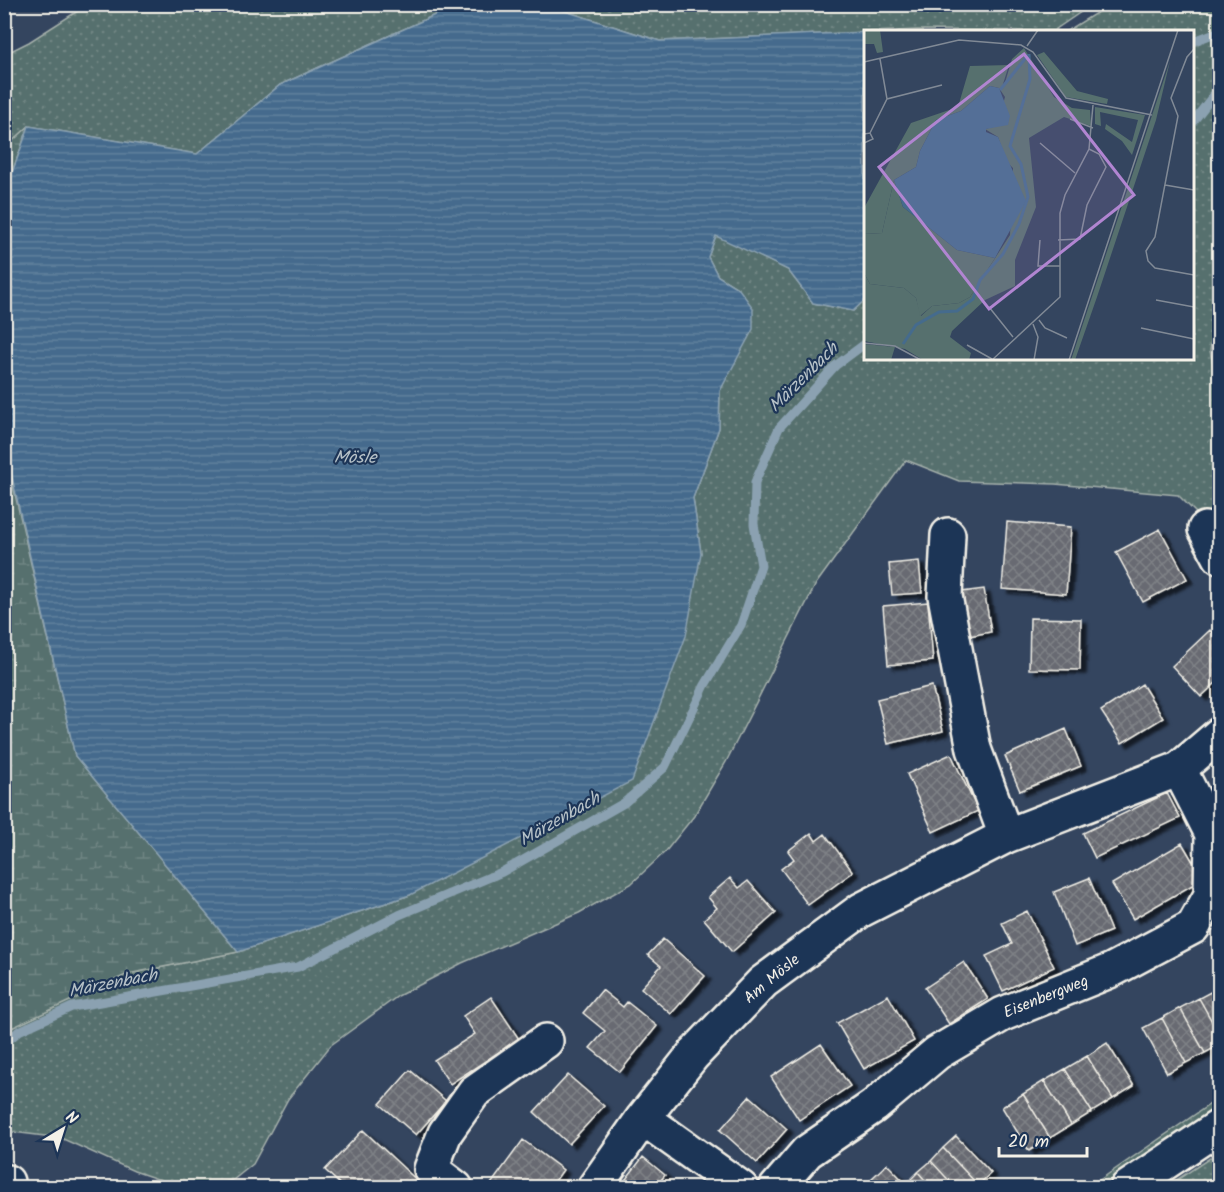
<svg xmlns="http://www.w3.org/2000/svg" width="1224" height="1192" font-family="Kalam,sans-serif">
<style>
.grass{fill:url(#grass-dots);stroke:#a5b0ab;stroke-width:1.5}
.wetland{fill:url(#wetland-marsh);stroke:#a5b0ab;stroke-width:1.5}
.water{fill:url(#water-rules);stroke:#8ba1b1;stroke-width:1.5}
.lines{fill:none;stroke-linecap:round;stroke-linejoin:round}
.stream{stroke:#8ba1b1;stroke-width:9}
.building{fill:url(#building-cross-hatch);stroke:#f4f1e8;stroke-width:1.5;filter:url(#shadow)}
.street-casing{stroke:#f4f1e8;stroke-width:38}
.secondary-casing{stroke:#f4f1e8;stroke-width:38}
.street{stroke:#1d3557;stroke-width:33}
.secondary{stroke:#1d3557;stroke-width:33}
.labels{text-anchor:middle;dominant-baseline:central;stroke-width:4.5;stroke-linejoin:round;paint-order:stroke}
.street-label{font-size:16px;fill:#f4f1e8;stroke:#1d3557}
.water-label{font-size:18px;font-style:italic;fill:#b7c2c8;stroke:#1d3557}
.inset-river{fill:none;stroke:#456b8d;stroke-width:3}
.inset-road{fill:none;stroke:#818a96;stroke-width:1.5}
.view{fill:#b185d1;fill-opacity:0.15;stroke:#b185d1;stroke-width:3}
.inset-edge{fill:none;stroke:#f4f1e8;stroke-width:3}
</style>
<defs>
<pattern id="grass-dots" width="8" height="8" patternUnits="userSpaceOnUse" patternTransform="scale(1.5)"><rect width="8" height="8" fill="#56706e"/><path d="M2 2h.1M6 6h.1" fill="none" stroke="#6f8583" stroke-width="1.8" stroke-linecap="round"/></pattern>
<pattern id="wetland-marsh" width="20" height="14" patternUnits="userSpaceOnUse" patternTransform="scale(1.5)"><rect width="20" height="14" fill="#56706e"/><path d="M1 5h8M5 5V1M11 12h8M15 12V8" fill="none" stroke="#6f8583"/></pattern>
<pattern id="water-rules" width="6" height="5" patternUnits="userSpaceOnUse" patternTransform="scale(1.5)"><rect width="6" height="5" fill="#456b8d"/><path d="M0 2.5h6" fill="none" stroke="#60819d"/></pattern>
<pattern id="building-cross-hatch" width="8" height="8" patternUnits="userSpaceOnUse" patternTransform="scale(1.5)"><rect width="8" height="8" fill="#686b72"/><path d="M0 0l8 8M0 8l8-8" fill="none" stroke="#7e8186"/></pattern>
<filter id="shadow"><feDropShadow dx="6" dy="4" stdDeviation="1.5" flood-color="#0009"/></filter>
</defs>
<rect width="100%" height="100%" fill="#34455f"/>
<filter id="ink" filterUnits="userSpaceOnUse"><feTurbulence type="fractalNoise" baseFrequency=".0167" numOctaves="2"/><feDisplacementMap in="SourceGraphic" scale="12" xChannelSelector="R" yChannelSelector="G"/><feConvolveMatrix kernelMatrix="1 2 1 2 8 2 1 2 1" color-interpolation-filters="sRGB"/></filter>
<g filter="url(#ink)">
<path class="grass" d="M650,4L667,9L669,4L1091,5L1053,31L917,30L660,41L546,5Z
M87,5H457L280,85L197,154L29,126L5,148V54L29,42Z
M1109,5H1219L1220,282L1210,351L1220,392L1219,545L1209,526L1178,495L1055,484L959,481L906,460L816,584L726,762L694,816L666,851L631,884L579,913L462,963L398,996L331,1045L288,1099L253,1164L233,1180L205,1187L169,1183L134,1171L61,1138L5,1131L4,1031L128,974L238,952L410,895L701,553L693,498L719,428L720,391L734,361L739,289L718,276L708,257L716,235L788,270L813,303L853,311L865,300L866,358H1192V32L1067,31Z
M1219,1098V1109L1102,1187L1088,1188Z
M1219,1152V1174L1199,1187H1166Z"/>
<path class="wetland" d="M29,126L5,191V148Z
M4,446L75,756L238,952L128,974L5,1031Z"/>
<path class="water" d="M457,5H546L660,41L865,32V300L853,311L813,303L788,270L716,236L708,257L718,276L739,289L753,308V329L720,391L719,428L693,498L701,553L686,636L632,781L410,895L238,952L75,756L5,446V192L29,126L197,154L280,85Z"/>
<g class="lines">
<path class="stream" d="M1192,42L1220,31
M1192,123L1220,87
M4,1044L19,1031L72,1007L298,967L399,915L502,872L624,803L665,767L705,685L741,625L761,566L754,524L755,482L779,428L835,366L866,343"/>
</g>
<path class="building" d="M1007,522L1071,527L1066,594L1002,589Z
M1160,529L1187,579L1143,602L1116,552Z
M919,561L922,593L892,595L889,564Z
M984,589L991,632L969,636L962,592Z
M928,602L933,661L888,665L883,606Z
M1030,618L1081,619L1080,670L1029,669Z
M1210,630L1220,640V679L1201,697L1172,666Z
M1142,684L1163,718L1122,743L1101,711Z
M932,686L943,731L888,744L877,699Z
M1066,729L1081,766L1020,791L1005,756Z
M951,754L978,811L933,832L907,774Z
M1167,793L1180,818L1095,858L1083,833Z
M811,833L816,841L825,834L853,872L808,905L781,869L794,859L788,851Z
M1182,843L1203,879L1133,919L1112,884Z
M730,878L739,888L748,881L776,913L732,952L704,919L717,908L708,897Z
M1089,878L1111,931L1075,946L1054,892Z
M1027,911L1054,967L1003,991L986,956L1012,944L1002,923Z
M663,939L705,976L671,1014L641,988L661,966L648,955Z
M964,962L988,999L949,1024L925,988Z
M1218,988L1220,992V1036L1199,998Z
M602,990L623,1007L627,1002L657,1026L620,1072L590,1048L605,1031L583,1013Z
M888,995L914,1041L864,1069L837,1023Z
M491,997L519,1039L450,1084L434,1060L475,1034L463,1016Z
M1199,998L1220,1036V1045L1205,1053L1180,1008Z
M1180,1008L1205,1053L1186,1063L1162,1018Z
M1162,1018L1186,1063L1167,1073L1143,1028Z
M1107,1043L1134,1086L1113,1099L1087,1056Z
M821,1044L850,1086L799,1120L771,1077Z
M1087,1056L1113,1099L1092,1112L1065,1069Z
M1065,1069L1092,1112L1071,1125L1044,1081Z
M410,1070L446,1101L416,1135L380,1104Z
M568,1075L604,1106L569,1144L534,1112Z
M1044,1081L1071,1125L1050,1138L1023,1094Z
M1023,1094L1050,1138L1029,1151L1002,1107Z
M750,1096L787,1129L757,1163L720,1130Z
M363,1130L425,1188H344L325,1170Z
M956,1136L991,1173L978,1185L943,1148Z
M523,1140L563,1170L550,1188H496L491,1184Z
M943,1148L978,1185L976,1188H956L931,1161Z
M643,1157L665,1175L655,1188H619Z
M931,1161L956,1188H932L918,1172Z
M887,1164L906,1184L909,1188H880L871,1179Z
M918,1172L932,1188H909L906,1184Z"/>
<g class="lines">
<defs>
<path id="street" d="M1205,529L1220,557
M948,535L945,596L974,749L1006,836
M643,1118L741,1188
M7,1188V1182
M456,1188L431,1169L445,1133L474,1092L546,1041
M594,1188L643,1118L693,1055L763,982L861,910L1006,836L1179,769L1220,734
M776,1188L807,1152L874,1106L937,1053L1003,1014L1112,970L1193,927L1211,895L1212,834L1179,769"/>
<path id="secondary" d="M1127,1188L1220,1126"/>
</defs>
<use href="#street" class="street-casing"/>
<use href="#secondary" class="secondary-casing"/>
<use href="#street" class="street"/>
<use href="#secondary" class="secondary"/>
</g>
</g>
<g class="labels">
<g class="street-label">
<text transform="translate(772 979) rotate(-40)">Am Mösle</text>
<text transform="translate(1046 997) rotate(-22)">Eisenbergweg</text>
</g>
<g class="water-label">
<text transform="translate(804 378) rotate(-45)">Märzenbach</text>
<text x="355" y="458">Mösle</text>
<text transform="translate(560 820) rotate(-30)">Märzenbach</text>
<text transform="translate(113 984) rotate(-11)">Märzenbach</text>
</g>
</g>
<g transform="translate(864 30)">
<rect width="330" height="330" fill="#34455f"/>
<path d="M160,18L190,67L208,78L226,80L227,96L200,87L165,108L172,177L151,230V256L121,270L88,301L86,307L107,323L105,330H59L41,319L0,311V243L6,254L40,258L52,268L57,286L68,276L95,273L106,267L146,205L149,138L143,132L134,107L121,99L133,96L141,67L135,58L126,56L97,81L72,90L56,121L52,137L30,150L18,203L0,204V178L47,93L94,77L106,36L145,35L139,54L140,56L148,29ZM180,22L213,61L244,69L243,74L202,67L173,25ZM306,31L292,90L233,267L211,330H207ZM231,77L281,85L268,125L258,111L241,99L242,94L268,112L274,90L236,82L237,96L231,94ZM0,314L31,317L27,330H0Z" fill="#56706e"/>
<path d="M30,150L39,177L93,220L131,228L106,267L95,273L68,276L56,286L52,268L40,258L6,254L0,243V204L18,203Z" fill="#56706e"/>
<path d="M0,0H16L19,22L13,23L10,14H0Z" fill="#56706e"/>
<path d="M126,56L135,58L146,86L144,95L122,99V102L134,107L162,171L131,228L93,220L39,177L30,150L52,137L56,121L72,90L97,81Z" fill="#456b8d"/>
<path class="inset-river" d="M136,60L164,25M39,314L52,295L75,282L93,281L109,269L116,250L139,224L155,194L164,167L157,134L146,116L166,49L165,24"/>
<path class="inset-road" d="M163,16L174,0M330,19L323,27L307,68L314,86L291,207L282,221L284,231L291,238L330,245M16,29L23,69M0,32L95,10L157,15L169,22L202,68L288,85M206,89L229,98M6,103L23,69L78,55M0,104L6,103L9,109L0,113M176,113L211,143M301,155L330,160M176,210L174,236H196M194,210L216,209L223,175L242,137L235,124L225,119M292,270L330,277M125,277L149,307M175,290L181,298L203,308M169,294L174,307L170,330M277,298L330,309M0,313L31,316L57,330M103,315L128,329M128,330L196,267V183L201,165L225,119L229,75M205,330L314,0"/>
<path class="view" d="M160,24L270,165L125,279L15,137Z"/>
<rect width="330" height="330" class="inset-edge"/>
</g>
<rect width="1224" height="1192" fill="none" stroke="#1d3557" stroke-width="24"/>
<rect x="12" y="12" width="1200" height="1168" fill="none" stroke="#f4f1e8" stroke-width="2" filter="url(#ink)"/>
<g transform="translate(63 1129) rotate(38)" stroke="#1d3557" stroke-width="4.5" paint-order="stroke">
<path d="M0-4.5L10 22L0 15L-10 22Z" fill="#f4f1e8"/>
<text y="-9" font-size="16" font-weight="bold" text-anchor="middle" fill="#f4f1e8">N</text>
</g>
<path d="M999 1147v9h88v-9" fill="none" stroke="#f4f1e8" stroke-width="3"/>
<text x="1008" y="1147" font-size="18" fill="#f4f1e8" stroke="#1d3557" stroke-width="4.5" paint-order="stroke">20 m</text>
</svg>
